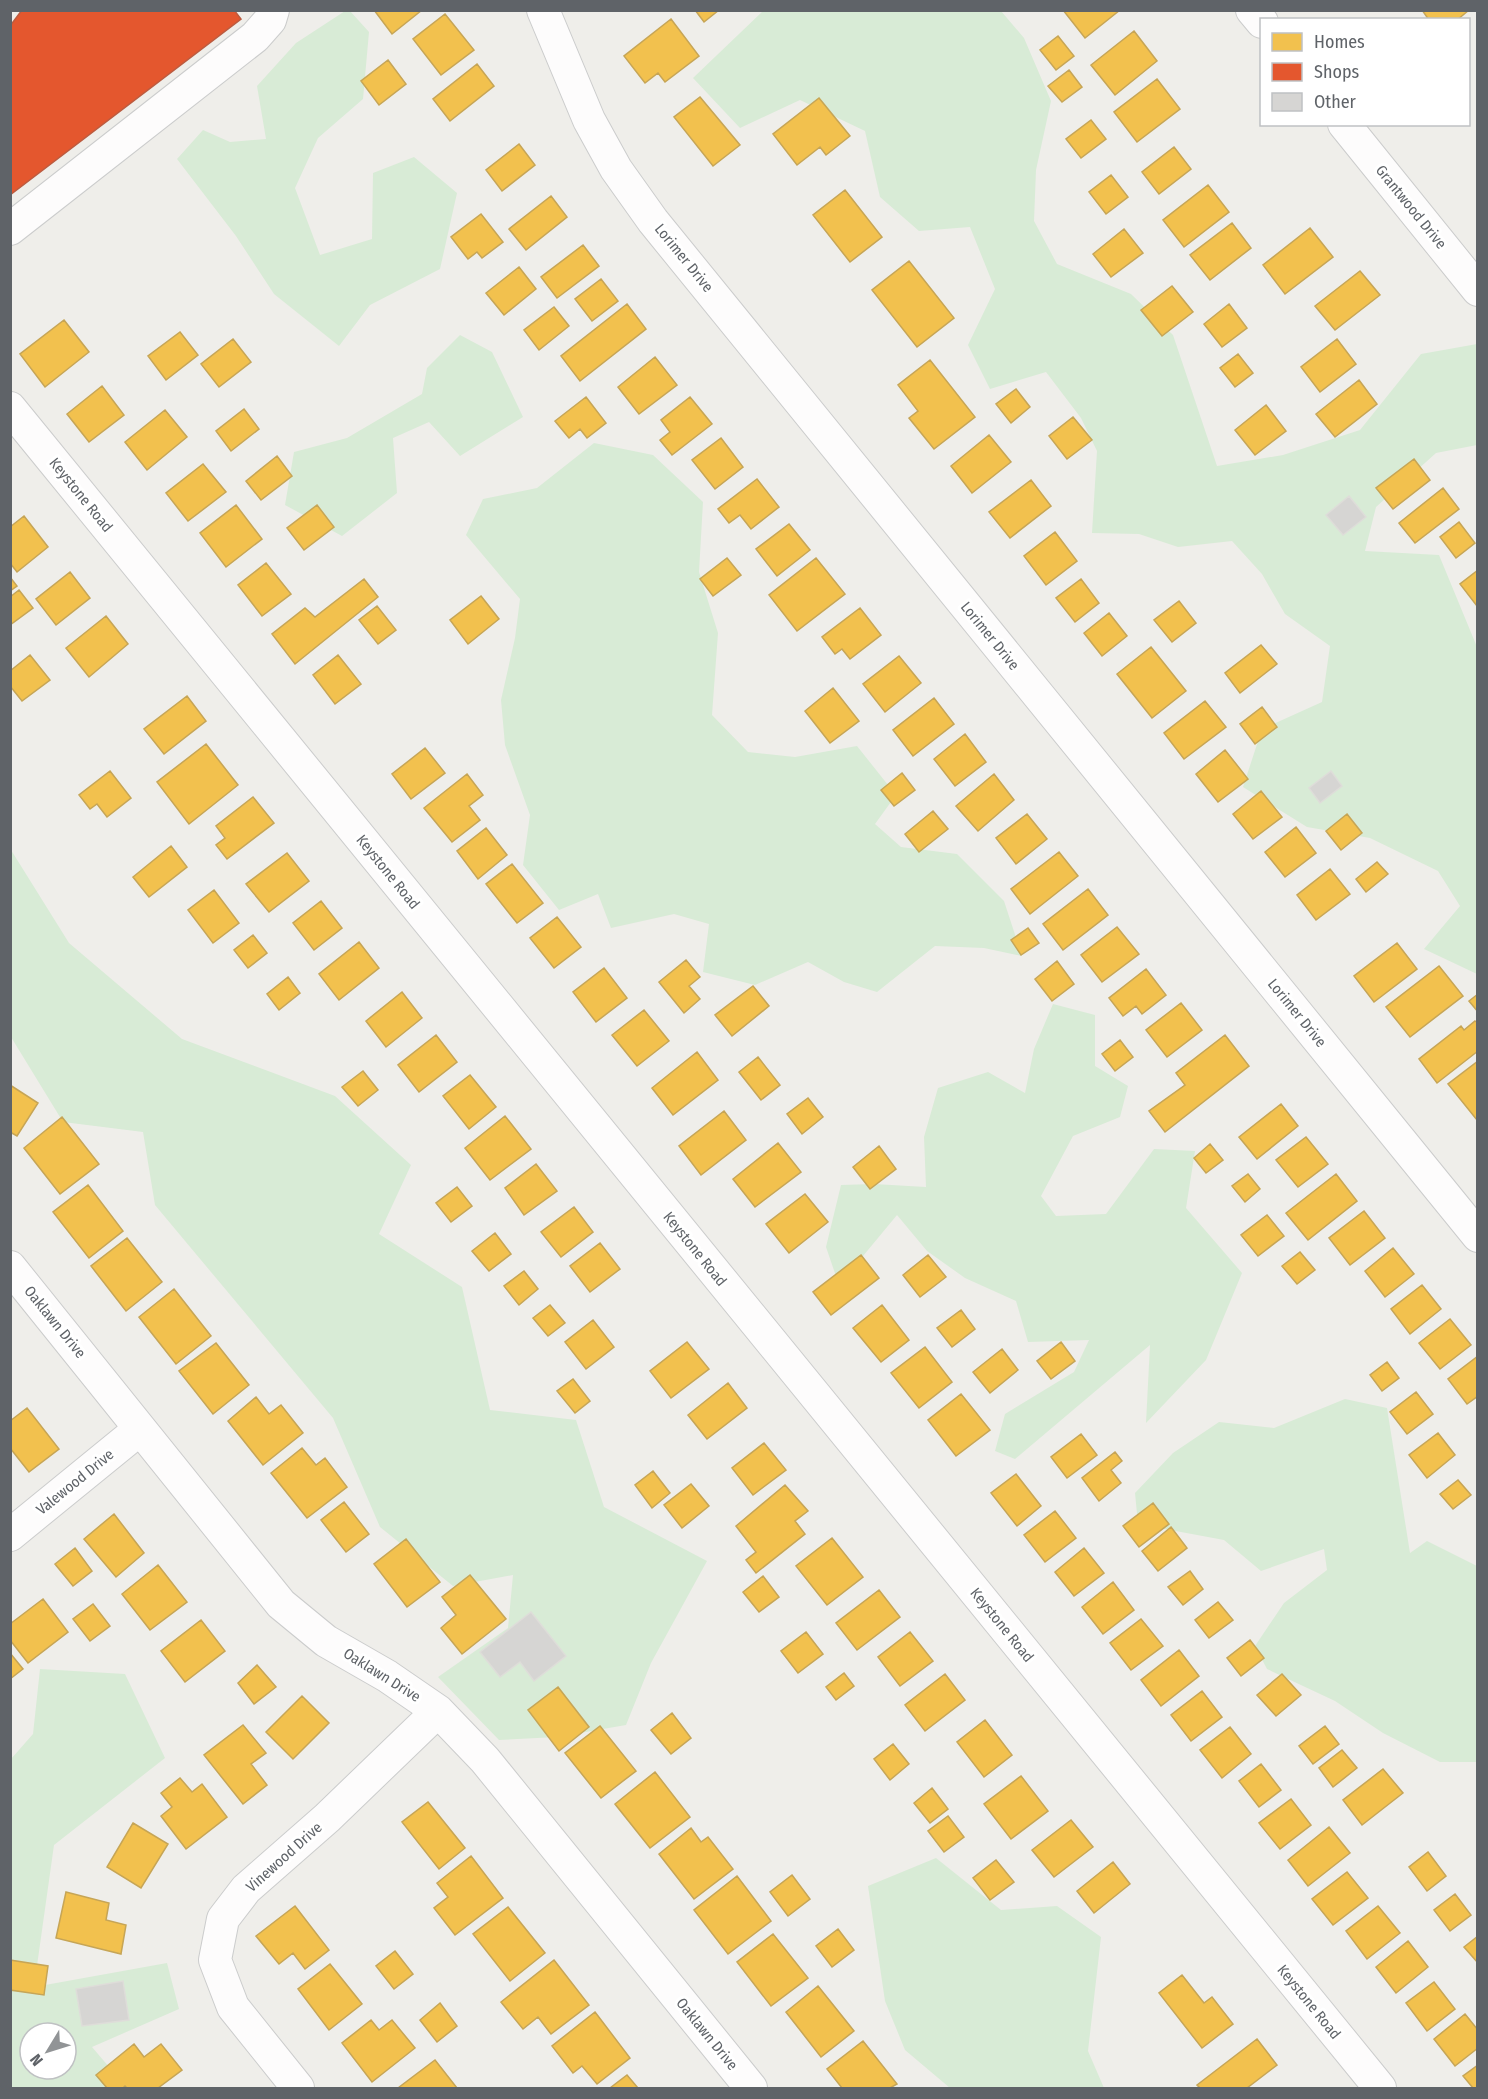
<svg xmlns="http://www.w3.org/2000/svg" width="1488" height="2099" font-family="'Fira Sans Condensed',sans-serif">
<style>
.green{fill:#d8ebd6;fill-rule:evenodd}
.homes{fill:#f2c14e;stroke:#c6a556;stroke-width:1.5}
.shops{fill:#e4572e;stroke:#bc5b3f;stroke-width:1.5}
.building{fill:#d6d5d3;stroke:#deddd9;stroke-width:1.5}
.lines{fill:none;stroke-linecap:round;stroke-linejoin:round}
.minor-casing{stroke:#cbcccc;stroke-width:34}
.minor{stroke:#fdfcfc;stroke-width:32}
.labels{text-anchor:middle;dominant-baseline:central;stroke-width:6;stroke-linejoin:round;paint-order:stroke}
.street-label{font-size:15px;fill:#5f6368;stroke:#fff}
</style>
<rect width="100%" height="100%" fill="#efeeea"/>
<path class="green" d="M345,11H350L369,32L363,99L318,138L295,188L320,255L372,239L373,173L414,157L457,193L440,269L370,305L339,346L274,294L236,236L177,159L203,130L230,142L266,139L257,86L296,43Z
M763,11H1001L1024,38L1051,101L1036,170L1034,221L1057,264L1131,294L1173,335L1217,466L1283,455L1360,430L1421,354L1477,344V445L1436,453L1376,507L1365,551L1439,555L1477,647V974L1424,949L1460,906L1438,871L1370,838L1307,827L1243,787L1262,729L1322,702L1330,646L1285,614L1262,574L1232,541L1178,547L1139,534L1092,533L1097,451L1081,418L1046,372L990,389L968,345L995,289L970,227L919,231L880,197L865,131L800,100L740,128L693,78Z
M460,335L492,352L523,417L460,456L429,422L393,438L397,493L342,536L285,505L294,452L347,438L422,394L427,368Z
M594,443L653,455L703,502L699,572L718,633L712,715L748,752L795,757L857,746L896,795L875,824L901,847L957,854L1004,901L1022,956L984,948L935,946L877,992L844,982L808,962L755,985L703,972L709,924L674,914L611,928L598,894L559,910L523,865L530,815L505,745L501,700L515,638L520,599L466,535L483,499L537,488Z
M11,850L69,943L182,1039L335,1096L411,1165L379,1234L462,1287L490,1410L576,1420L604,1507L707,1561L651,1663L626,1725L557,1737L499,1740L438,1677L508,1628L513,1575L453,1586L380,1527L333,1418L155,1205L143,1132L63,1122L11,1037Z
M1053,1004L1095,1015V1066L1128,1086L1120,1117L1073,1136L1041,1196L1056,1216L1106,1214L1154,1149L1195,1151L1186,1208L1242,1273L1206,1360L1146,1423L1150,1345L1015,1459L995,1451L1005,1414L1074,1372L1089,1340L1028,1342L1016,1301L965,1278L927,1251L897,1215L839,1285L826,1247L841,1185L874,1184L926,1187L924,1137L938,1088L988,1072L1025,1093L1034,1049Z
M1345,1399L1387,1408L1410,1553L1427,1541L1477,1566V1762H1440L1383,1733L1335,1701L1267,1669L1255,1646L1284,1603L1327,1570L1324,1549L1261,1571L1224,1540L1138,1524L1135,1493L1173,1453L1219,1422L1274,1428Z
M40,1669L125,1674L165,1758L54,1845L34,1987L167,1963L179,2009L92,2047L127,2088H11V1759L33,1734ZM30,2033H66V2069H30Z
M936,1858L1001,1910L1057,1906L1101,1937L1088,2051L1104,2088H950L905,2050L885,2001L868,1886Z"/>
<path class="homes" d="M374,10H422L392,34Z
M695,10H719L704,22Z
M1063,10H1120L1085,38Z
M1422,10H1469L1457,20H1429Z
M445,14L474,50L441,75L413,39Z
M671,19L699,56L665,82L658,73L645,83L624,56Z
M1134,31L1157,61L1115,95L1091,65Z
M1058,36L1074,56L1056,70L1040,50Z
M388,60L406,84L379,105L361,81Z
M477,64L494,86L450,121L433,99Z
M1069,70L1082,87L1062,102L1048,86Z
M1157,79L1180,109L1137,142L1114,112Z
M700,97L740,145L713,166L674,117Z
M819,98L850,136L826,155L820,147L797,165L773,134Z
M1091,120L1106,139L1081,158L1066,139Z
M519,144L535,165L502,191L486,170Z
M1174,147L1191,169L1159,194L1142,172Z
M1111,175L1128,197L1106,214L1089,192Z
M1208,185L1229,212L1184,247L1163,220Z
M845,190L882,237L850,262L813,215Z
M551,196L567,217L526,250L509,229Z
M481,214L503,242L482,258L477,252L468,259L451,237Z
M1232,223L1251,248L1210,280L1190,255Z
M1310,228L1333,257L1285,294L1263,265Z
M1124,229L1143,253L1111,277L1093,254Z
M583,245L599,266L557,298L541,277Z
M909,261L954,318L917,347L872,290Z
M519,267L536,289L504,315L486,293Z
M1360,271L1380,295L1335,330L1315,306Z
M601,279L618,301L592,321L575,299Z
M1172,286L1193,312L1162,336L1141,310Z
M627,304L646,329L580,381L561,356Z
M1229,304L1247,328L1222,347L1204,324Z
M554,307L569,326L539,350L524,330Z
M64,320L89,352L45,387L20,354Z
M180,332L198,355L166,380L148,356Z
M233,339L251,362L219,387L201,364Z
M1337,339L1356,364L1320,392L1301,367Z
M1238,354L1253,373L1235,387L1220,368Z
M655,357L677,385L639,414L618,387Z
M930,360L975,417L934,449L909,418L918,411L898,385Z
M1359,380L1377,404L1335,437L1316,414Z
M102,386L124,415L89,442L67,414Z
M1016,389L1030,407L1011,423L996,404Z
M586,397L606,423L587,438L580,429L569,438L555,421Z
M690,397L712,424L672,455L660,440L670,432L661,420Z
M1266,405L1286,431L1255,455L1235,430Z
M244,409L259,429L231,451L216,431Z
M165,410L187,437L147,470L125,442Z
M1073,417L1092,440L1067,459L1049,436Z
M989,435L1011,462L972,493L951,466Z
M721,438L743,467L715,489L692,460Z
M277,456L292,476L261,500L246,481Z
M1414,459L1430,480L1393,509L1376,488Z
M203,464L226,492L188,521L166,493Z
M757,479L779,507L751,529L740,515L729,523L718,509Z
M1031,480L1051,506L1010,538L989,512Z
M1443,488L1459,509L1415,543L1399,523Z
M236,505L262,539L226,567L200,533Z
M317,505L334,527L304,550L287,528Z
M24,516L48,547L17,572L10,563V527Z
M1459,522L1475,543L1456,558L1440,537Z
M789,524L810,550L777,576L756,549Z
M1055,532L1077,561L1046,585L1024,556Z
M727,558L741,575L713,596L700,579Z
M816,558L845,594L797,631L769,595Z
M266,563L291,594L262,616L238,585Z
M1478,570V606H1477L1460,584Z
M70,572L90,598L56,625L36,599Z
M10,577L17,586L10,591Z
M364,579L378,597L295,664L272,634L305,608L315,617Z
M1081,579L1099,603L1075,622L1056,598Z
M19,590L33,608L10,625V597Z
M481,596L499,619L468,644L450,620Z
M1179,601L1196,623L1172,642L1154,620Z
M377,606L396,630L378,644L359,620Z
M860,608L881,635L850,659L842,649L835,654L822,637Z
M1109,613L1127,636L1102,656L1084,633Z
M106,616L128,644L89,677L66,648Z
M1261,645L1277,664L1240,693L1225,673Z
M1151,647L1186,691L1152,718L1117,674Z
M30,655L50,680L22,701L10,686V671Z
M338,655L361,684L335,704L313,675Z
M899,656L921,683L885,712L863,684Z
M833,688L859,721L830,743L805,711Z
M187,696L206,721L164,754L144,729Z
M934,698L954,724L913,756L893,730Z
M1205,701L1226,727L1184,759L1164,733Z
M1262,707L1277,727L1255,744L1240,724Z
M965,734L986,762L955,786L934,759Z
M206,744L238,785L189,824L157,782Z
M425,748L445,773L411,799L392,774Z
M1225,750L1248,779L1218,802L1196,774Z
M110,771L131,798L107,817L97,804L90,809L79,795Z
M902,773L915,790L894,806L881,790Z
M467,774L483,795L469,806L480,820L452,842L424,808Z
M994,774L1014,800L978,831L956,806Z
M1261,791L1282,817L1253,839L1233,814Z
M253,797L274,823L227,859L216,845L225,838L216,826Z
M933,811L948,829L919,852L905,834Z
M1027,814L1047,839L1016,864L996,838Z
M1347,814L1362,833L1341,850L1326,831Z
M1296,827L1316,853L1285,877L1265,852Z
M486,828L507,855L478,879L457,851Z
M171,846L187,867L149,897L133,877Z
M1059,852L1078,876L1030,914L1011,889Z
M287,853L309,881L269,912L246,884Z
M1377,862L1388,874L1366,892L1356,879Z
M512,864L543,903L517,923L486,884Z
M1330,869L1350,894L1316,920L1297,895Z
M1088,889L1108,915L1063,950L1043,924Z
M214,890L239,923L213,943L188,910Z
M321,901L342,928L314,950L293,923Z
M557,917L581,947L554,968L530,938Z
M1117,927L1139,954L1102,982L1081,955Z
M1028,928L1039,943L1021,955L1011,940Z
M253,935L267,953L248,968L234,950Z
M359,942L379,968L339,1000L319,974Z
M1397,943L1417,969L1374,1002L1354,976Z
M686,960L700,977L689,986L700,999L684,1013L659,982Z
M1057,961L1074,984L1052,1001L1035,979Z
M1439,966L1463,996L1410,1037L1386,1007Z
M604,968L627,998L596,1022L573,992Z
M1146,969L1166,995L1142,1014L1136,1006L1123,1016L1109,998Z
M288,977L300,993L279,1010L267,994Z
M753,986L769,1006L732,1036L715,1015Z
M402,992L422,1018L386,1047L366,1021Z
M1478,994V1012L1469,1001Z
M1181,1003L1202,1030L1167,1057L1146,1030Z
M644,1010L669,1041L637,1066L612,1035Z
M1475,1021L1478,1023V1051L1437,1083L1419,1059L1461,1026L1464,1030Z
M436,1035L457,1062L419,1092L398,1065Z
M1225,1035L1249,1066L1165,1132L1149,1111L1185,1085L1176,1073Z
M1120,1040L1133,1057L1115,1071L1102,1054Z
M697,1052L718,1080L673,1115L652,1088Z
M758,1057L780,1085L761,1100L739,1072Z
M1478,1061V1120H1477L1448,1084Z
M363,1071L378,1090L358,1106L342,1087Z
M470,1075L496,1107L469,1129L443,1096Z
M10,1085L38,1103L17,1136L10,1132Z
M808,1098L823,1117L802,1134L787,1114Z
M1281,1104L1298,1126L1257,1159L1239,1137Z
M724,1111L746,1140L701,1175L679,1146Z
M505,1116L531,1149L490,1180L465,1148Z
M62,1117L99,1164L60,1194L24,1148Z
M1306,1137L1328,1164L1298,1187L1276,1160Z
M778,1143L801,1172L755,1207L733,1179Z
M1210,1144L1223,1160L1206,1173L1194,1158Z
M879,1146L896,1169L870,1189L853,1167Z
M536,1164L557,1191L524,1215L505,1188Z
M1248,1174L1260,1189L1245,1202L1232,1186Z
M1336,1174L1357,1201L1308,1240L1286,1213Z
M88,1185L123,1231L89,1258L53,1212Z
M457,1187L472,1206L451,1222L436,1203Z
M805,1194L828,1222L789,1253L766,1224Z
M574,1207L593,1232L561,1257L541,1232Z
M1364,1211L1385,1238L1350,1265L1329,1238Z
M1267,1215L1284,1236L1258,1256L1241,1235Z
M495,1233L511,1254L489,1271L472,1251Z
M127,1238L162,1282L126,1311L91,1266Z
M600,1243L620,1269L590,1292L570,1266Z
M1393,1248L1414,1274L1385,1297L1365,1271Z
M1300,1252L1315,1270L1297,1284L1282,1266Z
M861,1255L879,1278L831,1315L813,1292Z
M928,1255L946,1277L920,1297L903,1275Z
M524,1271L538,1289L519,1305L504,1286Z
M1422,1285L1441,1309L1410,1334L1391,1309Z
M174,1289L211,1336L176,1364L139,1317Z
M550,1305L565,1323L548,1336L533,1318Z
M882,1305L909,1340L881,1362L853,1328Z
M961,1310L975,1329L952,1347L937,1328Z
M1450,1319L1471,1345L1440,1369L1419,1343Z
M593,1320L614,1347L586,1369L565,1342Z
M687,1342L709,1369L671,1398L650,1371Z
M1061,1342L1075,1361L1051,1379L1037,1361Z
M216,1343L249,1385L213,1414L179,1371Z
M925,1347L952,1382L919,1408L891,1373Z
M1002,1349L1018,1370L990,1393L973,1372Z
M1478,1356V1396L1467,1404L1448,1379Z
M1387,1362L1399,1378L1382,1391L1370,1375Z
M573,1379L590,1401L575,1413L557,1391Z
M728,1383L747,1408L707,1439L688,1415Z
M1416,1392L1433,1414L1407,1434L1390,1412Z
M961,1394L990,1430L956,1456L928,1420Z
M256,1397L269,1414L281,1405L303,1433L263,1465L228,1421Z
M27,1408L59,1449L29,1472L10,1448V1421Z
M1438,1433L1455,1455L1427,1478L1409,1455Z
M1081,1434L1097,1455L1067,1478L1051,1457Z
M764,1443L786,1470L753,1495L732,1468Z
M302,1448L316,1465L325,1458L347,1487L307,1518L271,1473Z
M1115,1452L1122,1461L1111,1470L1121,1483L1099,1501L1082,1478Z
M653,1471L670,1493L652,1508L635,1485Z
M1016,1474L1041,1506L1017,1526L991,1493Z
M1458,1480L1471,1495L1453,1509L1440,1494Z
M691,1484L709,1506L682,1528L664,1505Z
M785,1485L808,1511L795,1521L805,1534L756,1573L746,1560L756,1552L736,1526Z
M344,1502L369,1534L346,1552L321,1520Z
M1153,1503L1169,1524L1139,1547L1123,1526Z
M1055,1511L1076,1538L1045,1562L1024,1535Z
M114,1514L144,1553L116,1577L84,1539Z
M1171,1527L1187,1548L1158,1571L1142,1551Z
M832,1538L863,1577L827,1605L796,1566Z
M406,1539L440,1582L407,1607L374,1564Z
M75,1548L92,1571L73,1586L55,1564Z
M1084,1548L1104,1573L1074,1596L1055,1572Z
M158,1565L187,1602L150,1630L122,1594Z
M1190,1571L1203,1589L1183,1605L1168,1587Z
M470,1575L506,1619L462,1654L441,1628L456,1615L442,1597Z
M763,1576L779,1597L759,1612L743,1592Z
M1113,1582L1134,1610L1103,1634L1082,1607Z
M879,1590L900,1617L857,1650L836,1623Z
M43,1599L68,1632L28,1663L10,1640V1624Z
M1218,1602L1233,1620L1209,1638L1195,1620Z
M93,1604L110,1626L90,1641L73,1619Z
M1141,1619L1163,1646L1131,1670L1110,1643Z
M201,1620L225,1651L185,1682L161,1651Z
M806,1632L823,1654L798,1673L781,1651Z
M910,1632L933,1661L900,1686L878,1657Z
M1250,1640L1264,1658L1241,1676L1227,1658Z
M1179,1650L1199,1676L1161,1706L1141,1680Z
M10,1653L23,1669L10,1679Z
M257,1665L276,1687L254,1704L238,1683Z
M844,1673L854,1686L836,1700L826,1687Z
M945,1674L965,1700L925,1731L905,1705Z
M1282,1674L1301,1695L1276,1716L1257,1695Z
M558,1687L589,1727L559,1751L528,1710Z
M1202,1691L1222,1717L1191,1741L1171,1715Z
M302,1696L329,1723L293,1759L266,1732Z
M672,1713L691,1738L671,1754L651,1730Z
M985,1720L1012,1755L984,1777L957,1742Z
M243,1725L266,1753L251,1764L267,1785L243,1804L204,1755Z
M600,1726L636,1771L601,1798L565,1753Z
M1325,1726L1339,1744L1313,1764L1299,1746Z
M1230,1727L1251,1754L1222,1778L1200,1750Z
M893,1744L909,1764L890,1780L874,1759Z
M1342,1750L1357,1768L1333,1787L1319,1768Z
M1261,1764L1281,1790L1259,1807L1239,1781Z
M1383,1769L1403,1793L1362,1825L1343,1800Z
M655,1772L690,1817L650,1848L615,1804Z
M1021,1776L1048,1811L1011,1839L984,1804Z
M180,1778L192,1792L202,1784L227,1817L186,1849L161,1816L172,1807L161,1793Z
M932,1788L948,1809L930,1823L914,1803Z
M1291,1799L1311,1825L1280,1849L1259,1823Z
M428,1802L465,1848L439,1869L402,1822Z
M948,1816L964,1837L944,1852L928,1831Z
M1071,1820L1093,1847L1054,1877L1032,1850Z
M133,1823L168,1844L141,1888L107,1867Z
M1329,1827L1350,1853L1308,1886L1288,1860Z
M691,1828L701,1842L708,1837L733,1869L694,1899L659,1854Z
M1428,1852L1446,1876L1427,1891L1409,1867Z
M471,1856L503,1898L455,1935L434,1908L448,1897L437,1883Z
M996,1860L1014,1882L990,1900L973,1878Z
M1113,1862L1130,1884L1094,1913L1077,1891Z
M1347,1872L1368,1898L1333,1925L1312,1899Z
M792,1875L810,1899L788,1916L770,1892Z
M737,1876L771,1921L728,1954L694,1910Z
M66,1892L109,1903L106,1920L126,1925L121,1954L56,1938Z
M1455,1894L1471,1915L1450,1931L1434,1910Z
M295,1906L329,1950L305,1969L293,1953L279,1964L256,1936Z
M1378,1906L1400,1933L1367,1959L1346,1931Z
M508,1907L545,1953L510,1981L473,1934Z
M838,1929L854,1950L832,1967L816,1946Z
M773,1934L808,1978L771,2006L737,1962Z
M1478,1936V1963L1464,1947Z
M1408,1941L1428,1967L1396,1993L1376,1967Z
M395,1951L413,1974L394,1989L376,1966Z
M10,1960L48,1966L44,1995L10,1990Z
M554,1960L589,2005L551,2034L538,2017L523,2029L501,2002Z
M330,1964L362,2004L329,2030L298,1989Z
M1182,1975L1204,2003L1212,1997L1233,2024L1202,2048L1159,1993Z
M1434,1982L1455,2009L1427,2031L1406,2003Z
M818,1986L854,2031L821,2057L786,2012Z
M440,2003L457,2026L437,2042L420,2020Z
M595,2012L630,2058L597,2084L582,2066L573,2073L552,2046Z
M1465,2014L1478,2030V2048L1455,2066L1434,2039Z
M371,2020L379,2030L392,2020L415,2048L372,2082L342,2043Z
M1257,2039L1277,2065L1247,2088H1200L1197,2085Z
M863,2041L897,2084L890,2088H842L827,2069Z
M134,2044L144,2057L161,2044L182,2070L158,2088H127L125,2086L123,2088H107L96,2075Z
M435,2060L457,2088H398Z
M1478,2065V2088H1473L1463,2076Z
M627,2075L638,2088H610Z"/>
<path class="shops" d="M22,10H234L241,19L10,195V26Z"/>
<path class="building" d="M1349,496L1366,517L1343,535L1326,515Z
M1331,771L1342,786L1320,803L1309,788Z
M531,1612L566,1656L534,1681L520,1662L500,1677L480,1652Z
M123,1981L129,2020L82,2026L76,1989Z"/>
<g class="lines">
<defs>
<path id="minor" d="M543,10L589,120L616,169L653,221L1478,1236
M1252,10L1262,22
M1344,124L1478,290
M10,229L255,37L270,20L273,10
M10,408L1380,2088
M10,1267L281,1604L326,1641L387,1676L438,1711L485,1760L751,2088
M10,1535L140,1429
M298,2088L233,2007L215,1960L223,1919L246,1889L327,1818L438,1711"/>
</defs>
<use href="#minor" class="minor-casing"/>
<use href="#minor" class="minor"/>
</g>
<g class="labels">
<g class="street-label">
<text transform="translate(1411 207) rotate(51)">Grantwood Drive</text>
<text transform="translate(684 258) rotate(51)">Lorimer Drive</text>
<text transform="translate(81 495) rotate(51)">Keystone Road</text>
<text transform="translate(990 636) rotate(51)">Lorimer Drive</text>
<text transform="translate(388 872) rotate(51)">Keystone Road</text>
<text transform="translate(1297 1013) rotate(51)">Lorimer Drive</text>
<text transform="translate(695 1249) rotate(51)">Keystone Road</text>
<text transform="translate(55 1322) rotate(51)">Oaklawn Drive</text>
<text transform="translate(75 1482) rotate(-39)">Valewood Drive</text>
<text transform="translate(1002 1625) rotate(51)">Keystone Road</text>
<text transform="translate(382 1675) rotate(32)">Oaklawn Drive</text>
<text transform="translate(284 1857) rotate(-42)">Vinewood Drive</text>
<text transform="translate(1309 2002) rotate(51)">Keystone Road</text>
<text transform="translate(707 2034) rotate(51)">Oaklawn Drive</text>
</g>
</g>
<rect width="1488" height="2099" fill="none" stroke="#5f6368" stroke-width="24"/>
<rect x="1260" y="18" width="210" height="108" fill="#ffffff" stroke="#bfc1c3" stroke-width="1.5"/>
<rect x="1272" y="33" width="30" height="18" fill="#f2c14e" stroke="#bfc1c3" stroke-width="1.5"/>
<text x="1314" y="48" font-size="18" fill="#5f6368">Homes</text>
<rect x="1272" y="63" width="30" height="18" fill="#e4572e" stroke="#bfc1c3" stroke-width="1.5"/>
<text x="1314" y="78" font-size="18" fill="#5f6368">Shops</text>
<rect x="1272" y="93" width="30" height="18" fill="#d6d5d3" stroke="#bfc1c3" stroke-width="1.5"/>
<text x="1314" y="108" font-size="18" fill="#5f6368">Other</text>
<g transform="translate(48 2051) rotate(232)"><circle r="28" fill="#ffffff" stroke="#bfc1c3" stroke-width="1.5"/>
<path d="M0-4.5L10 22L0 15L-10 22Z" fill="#919496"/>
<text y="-9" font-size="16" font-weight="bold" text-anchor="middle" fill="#5f6368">N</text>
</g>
</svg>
